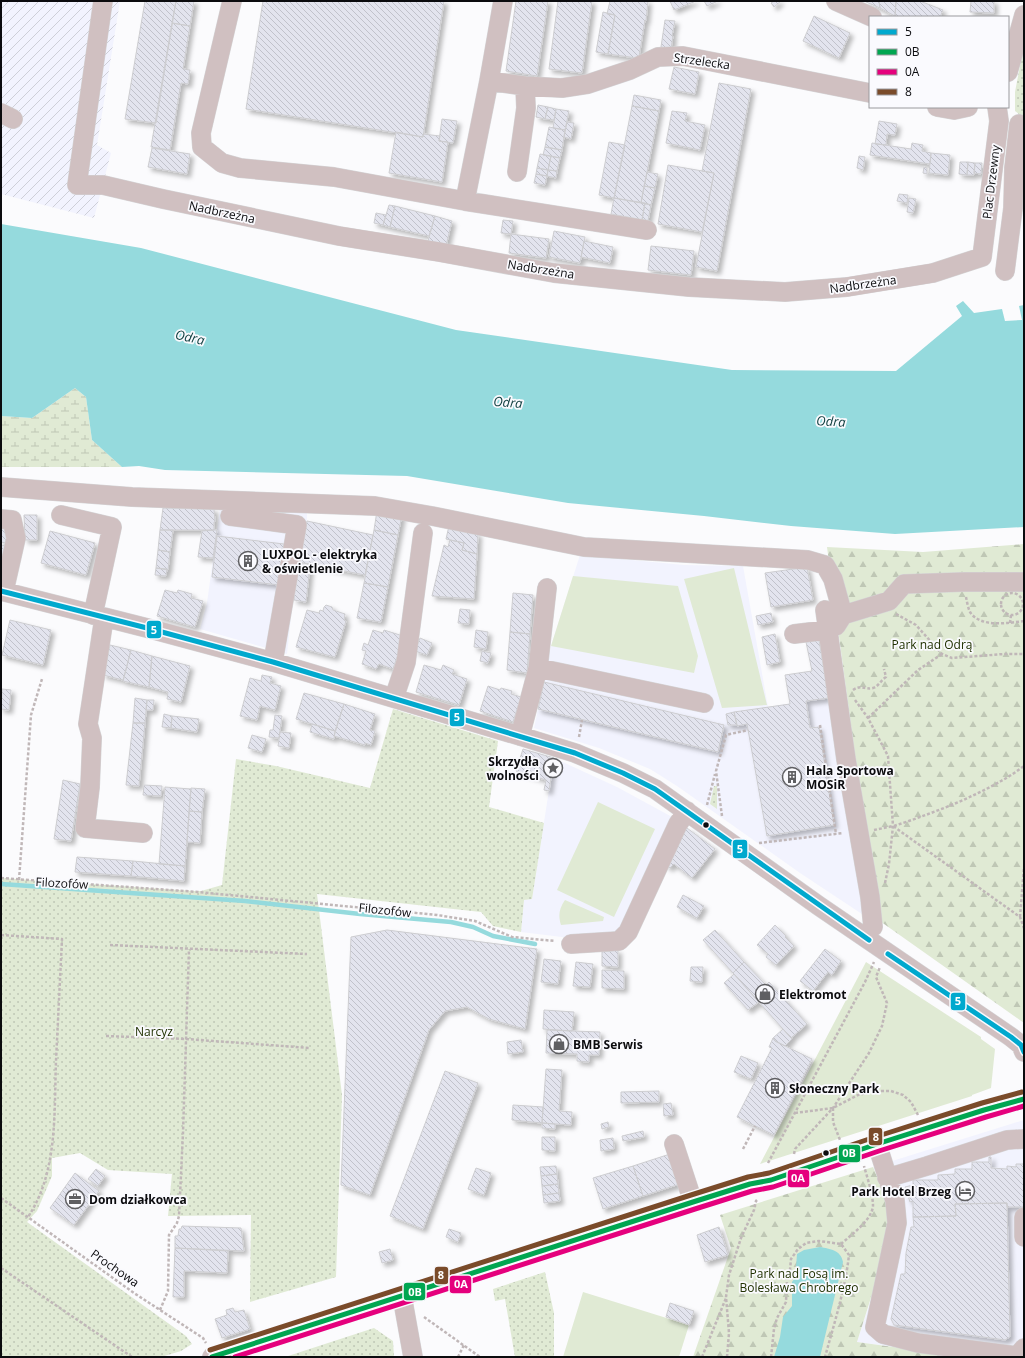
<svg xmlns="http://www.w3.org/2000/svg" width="1025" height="1358" font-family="'Open Sans',sans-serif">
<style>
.built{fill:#f2f3fe}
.industrial{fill:url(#industrial-furrows)}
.grass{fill:url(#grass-dots)}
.forest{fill:url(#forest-firs)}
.wetland{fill:url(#wetland-marsh)}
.park{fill:#e0ead4}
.water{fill:#95dadd}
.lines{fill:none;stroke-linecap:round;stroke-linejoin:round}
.stream{stroke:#95dadd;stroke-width:4.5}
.building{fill:url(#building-back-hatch);stroke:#cdcdd0;filter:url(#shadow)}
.minor-casing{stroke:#d5d5d7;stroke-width:20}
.path{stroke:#c0b7b8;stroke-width:2.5;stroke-dasharray:3 2;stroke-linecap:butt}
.minor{stroke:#d0c0c1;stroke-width:19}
.bus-1-casing{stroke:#fafafe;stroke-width:8}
.bus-2-casing{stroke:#fafafe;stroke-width:8}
.bus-3-casing{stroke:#fafafe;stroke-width:8}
.bus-4-casing{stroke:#fafafe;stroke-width:8}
.bus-1{stroke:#00a9ce;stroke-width:5}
.bus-2{stroke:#00a651;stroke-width:5}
.bus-3{stroke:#e5007d;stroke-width:5}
.bus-4{stroke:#7a4b2a;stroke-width:5}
.bus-dot{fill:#0b0b0e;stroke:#fafafe;stroke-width:1.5}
.labels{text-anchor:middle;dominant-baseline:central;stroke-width:3.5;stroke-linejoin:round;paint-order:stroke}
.street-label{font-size:12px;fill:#0b0b0e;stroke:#fafafe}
.poi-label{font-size:12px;font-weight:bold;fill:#0b0b0e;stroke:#fafafe;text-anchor:start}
.park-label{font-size:12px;fill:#213202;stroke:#fafafe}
.water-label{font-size:13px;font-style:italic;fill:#0e3e3f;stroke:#fafafe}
.line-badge{stroke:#fafafe;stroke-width:1.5}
.badge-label{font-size:11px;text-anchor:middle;font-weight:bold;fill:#fff}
</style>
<defs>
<pattern id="industrial-furrows" width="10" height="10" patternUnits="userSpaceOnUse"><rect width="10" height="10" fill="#f2f3fe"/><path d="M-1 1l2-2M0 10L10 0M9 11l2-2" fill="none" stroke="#cecfd8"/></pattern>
<pattern id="grass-dots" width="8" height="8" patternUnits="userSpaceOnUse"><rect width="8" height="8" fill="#e0ead4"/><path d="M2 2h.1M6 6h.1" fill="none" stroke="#bfc7b5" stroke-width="1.8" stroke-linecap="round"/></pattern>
<pattern id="forest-firs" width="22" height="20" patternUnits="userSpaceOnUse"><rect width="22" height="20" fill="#e0ead4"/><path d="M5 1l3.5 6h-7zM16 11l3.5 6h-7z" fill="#bfc7b5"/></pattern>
<pattern id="wetland-marsh" width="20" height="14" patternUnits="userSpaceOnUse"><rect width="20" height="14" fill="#e0ead4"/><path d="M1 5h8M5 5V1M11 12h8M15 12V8" fill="none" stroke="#bfc7b5"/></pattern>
<pattern id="building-back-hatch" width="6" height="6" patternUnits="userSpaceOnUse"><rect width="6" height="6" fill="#e3e4ee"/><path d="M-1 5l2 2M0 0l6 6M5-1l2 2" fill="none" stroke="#c1c2cb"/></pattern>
<filter id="shadow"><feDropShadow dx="3.5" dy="3.5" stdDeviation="2" flood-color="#0004"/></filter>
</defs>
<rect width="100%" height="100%" fill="#fbfbfd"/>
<path class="built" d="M220,508L307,510V521L299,562H297L287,654L200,629L207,603Z
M580,555L684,565L743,566L768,707L829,697L865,916L800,873L677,786L650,769L599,748L534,728L551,646Z
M554,758L617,787L674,818L617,934L570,938L521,932L524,900L532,899Z
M1024,1120V1357H966L857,1342L886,1253L892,1211L873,1167Z"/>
<path class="industrial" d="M1,1H120L97,145L111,153L94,218L1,194Z"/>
<path class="grass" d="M1024,45V118L1015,111V92Z
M393,709L498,741L489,807L544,823L532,899L524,900L521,932L493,926L481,912L317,894L342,1095L336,1277L250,1302L251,1215L168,1216L172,1174L108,1170L80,1153L52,1158V1176L37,1211L27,1222L186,1336L192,1344L181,1351L161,1357H1V878L193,891H201L222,885L236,759L276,766L370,788Z
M714,786H717V809L710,804Z
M545,1272L554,1313V1357H515L505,1299L495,1301L493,1289Z
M374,1328L393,1341L394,1357H285Z"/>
<path class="forest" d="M1024,544V1023L877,919L827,547L923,552Z
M873,1167L892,1211L886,1250L857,1342L966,1357H693L731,1248L720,1215Z"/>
<path class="wetland" d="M75,388L86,397L92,440L122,467H1V416L32,418Z"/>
<path class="park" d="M734,568L767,705L722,708L684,579Z
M573,576L678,586L698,656L694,673L551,646Z
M598,802L655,829L614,917L557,890Z
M565,900L604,917L603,921L561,925C558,915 559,909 565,900Z
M866,962L981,1037V1039L995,1049L991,1088L972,1095V1096L760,1164Z
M583,1292L689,1325L679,1357H563Z"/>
<path class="water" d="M1,224L141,248L456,330L732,370L896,371L962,316L956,306L963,301L974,313L1002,309L1005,321L1022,320L1019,306L1024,305V527L895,534L791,526L704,516L568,503L407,476L165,470L139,466L122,467L92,440L86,397L75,388L32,418L1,416Z
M820,1247C830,1249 841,1250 843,1262L820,1357H774L780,1337L783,1317L792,1306V1282L797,1275L796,1267L797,1254L804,1250Z"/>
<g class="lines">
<path class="stream" d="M1,884L245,901L360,914L451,922L473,927L493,936L535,944"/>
</g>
<path class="building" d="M145,1H176L156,123L125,119Z
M176,1H194L190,26L172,23Z
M263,1H444L423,137L246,109Z
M516,1H548L537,76L506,71Z
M558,1H592L582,73L549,69Z
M610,1H648L646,21L645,20L639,57L637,58L608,54L615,15L607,14Z
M670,1H696L674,10Z
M704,1H718L707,6Z
M774,1H781L774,7L771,3Z
M864,1H879L880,8Z
M879,1H896L895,16L880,8Z
M896,1H920L943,10L940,17H899L895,16Z
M971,1H994V13L970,12Z
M603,12L615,15L608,54L596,52Z
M814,16L850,33L839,58L803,41Z
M665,20L675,21L672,36H673L671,49L661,47Z
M172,23L190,26L183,69L190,70L188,84L181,83L170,150L151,147Z
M674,67L699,72L695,94L669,89Z
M719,83L751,89L717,271L696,267L714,173L702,171Z
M634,95L661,100L659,111L632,106Z
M538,105L548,107L545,119L536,117Z
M632,106L659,111L641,203L614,198Z
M548,107L556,109L554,120L545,119Z
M556,109L569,111L565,130L553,128Z
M672,111L687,113L685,121L705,125L700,150L666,143Z
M442,119L457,121L453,143L439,141Z
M879,121L897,124L895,135L887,134L886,145L875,144Z
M567,122L574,123L571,139L564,137Z
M549,127L565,130L562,150L545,147Z
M396,132L423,137V134L440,136L439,141L448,142L442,182L389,173Z
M609,142L625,145L614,198L599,195Z
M872,143L911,149L912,143L923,145L922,151L931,153L930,164L870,155Z
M545,147L562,150L560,158L543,155Z
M152,148L190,154L187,174L148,167Z
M931,153L950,155L948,175L929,173Z
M540,154L551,156L548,170L537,168Z
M551,156L560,158L557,171L548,170Z
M859,156L865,157L863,170L857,168Z
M960,162H968L967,175L959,174Z
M968,162L975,163L974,175H967Z
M975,163H982L981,174L974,173Z
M668,165L714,173L702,232L658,224Z
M924,167L927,168V174L923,173Z
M537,168L548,170L547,176L536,174Z
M548,170L557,171L556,178L547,176Z
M647,172L658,174L655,188L644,186Z
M536,174L547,176L545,185L534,183Z
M644,186L655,188L651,205L641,203Z
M899,194L908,195L907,203L897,201Z
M614,198L645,203L642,220L611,214Z
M909,198L916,199L913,213L907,212Z
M645,203L651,205L648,221L642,220Z
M389,205L395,206L390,227L383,225Z
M395,206L435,216L429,236L390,227Z
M376,213L386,215L383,225L374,223Z
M435,216L452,221L446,246L428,241Z
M503,220L513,221L511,234L501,233Z
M554,231L585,237L580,263L549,257Z
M511,234L549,239L546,258L509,253Z
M584,241L613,247L610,263L581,257Z
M651,246L694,251L691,275L648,270Z
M163,508L214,509L215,522H214V530H160Z
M377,511L402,515L398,535L374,530Z
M24,515H37V540H25Z
M307,521L373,535L365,575L299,562Z
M449,526L478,534L477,554L462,550L464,543L446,539Z
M1,527L9,530L6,543L1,542Z
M160,530H173L170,552L158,550Z
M214,530H217L213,558L198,557L202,531Z
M374,530L398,535L388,587L364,583Z
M50,531L95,543L86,575L41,563Z
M217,536L284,544L279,585L212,577Z
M450,540L464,543L462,550L477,554L474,599L432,596L444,545L448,547Z
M1,545L6,546L1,570Z
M158,550L170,552L168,570L156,568Z
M297,562L310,566L306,602L294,600Z
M807,567L813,600L771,607L765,573Z
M156,568L167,569L166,576L155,575Z
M364,583L388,587L381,622L357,618Z
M165,590L177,593L178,590L192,594L191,598L203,601L195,627L157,616Z
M513,593L533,595L530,634L510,632Z
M326,605L332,607L333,610L345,614L344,620L346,621L335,657L296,647L307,610L319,613L320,610L323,611L324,607Z
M460,609L470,610L469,624L458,623Z
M771,613L773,622L758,625L756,616Z
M10,620L51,630L43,665L2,655Z
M373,630L383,633L384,630L403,636L399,657H397L393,669L379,664L376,669L362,664L366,651L362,650L364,643L368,645Z
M476,630L488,632L486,649L474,647Z
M510,632L530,634L527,673L507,670Z
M775,634L780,662L767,665L762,637Z
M420,638L432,643L427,655L415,651Z
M819,640L829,698L806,701L810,728L819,727L834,825L767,836L747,724L737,726L734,712L790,704L785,675L812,671L806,642Z
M110,645L131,650L123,681V680L103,675Z
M131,650L152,656L149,687L123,681Z
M482,651L491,653L488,663L480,661Z
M152,656L190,666L181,702L167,699L168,692L149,687Z
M424,665L441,670L443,665L454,670L452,674L467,679L459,705L416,692Z
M262,675L272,677L270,683L281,686L275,710L260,706L257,720L240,716L250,678L261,681Z
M544,682L724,725L718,752L538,709Z
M488,686L500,690L501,688L512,691L511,694L521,697L513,722L480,711Z
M2,689L11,690L9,710L1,709Z
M304,693L344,704L335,731L296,719Z
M135,698L147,700L145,723H133Z
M147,700H154L153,710H146Z
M344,704L375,714L370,730L375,731L371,745L365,743V745L334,736Z
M734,712L737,725H728L726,714Z
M164,714L172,716L171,728L162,727Z
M275,715L282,716L279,738L269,737L270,730H273Z
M172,716L199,719L197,732L171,728Z
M133,723H145L139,786L126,785Z
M312,724L335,731L334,739L310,732Z
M280,732L291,733L289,748L278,746Z
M252,735L266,739L262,752L248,748Z
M523,749L554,758L549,791L544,790L546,780L516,771Z
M63,780L80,784L71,841L54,839Z
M144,785L162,786L161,796L143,795Z
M165,787L191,789L185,866L159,864Z
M191,788L205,789L202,812L189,811Z
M189,811L202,812L200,843L187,842Z
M687,828L715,849L692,878L674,864L670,868L665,865L679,837Z
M77,857L133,861L131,876L75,872Z
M133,861L185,866L184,881L131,876Z
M683,895L704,906L697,918L677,907Z
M775,925L786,936L785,937L794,946L776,965L766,957L768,954L757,945Z
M387,930L537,949L525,1029L489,1019L467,1007L445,1011L429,1030L370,1195L341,1185L351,937Z
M715,930L744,962L733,973L703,940Z
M825,949L841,961L832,975L828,972L813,991L800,981Z
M618,950V967L602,966V952Z
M544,959L561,961L558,984L541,982Z
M576,962L593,964L590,987L573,986Z
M744,962L766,985L769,982L807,1024L791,1038L733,973Z
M691,967H703L702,982L690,981Z
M602,970L624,971V989L602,988Z
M734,974L759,1002L748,1010L724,983Z
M544,1010L574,1012L572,1031L543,1029Z
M783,1029L792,1039L785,1046L775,1041L773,1038Z
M547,1030L600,1032L599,1055H589V1062L577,1061V1054L546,1053Z
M773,1038L775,1041L812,1059L774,1135L737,1117L772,1048L769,1047Z
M521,1040L523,1052L508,1054L507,1042Z
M741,1056L758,1063L751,1079L734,1072Z
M546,1069L562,1070L559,1111L572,1112L571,1125L542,1123Z
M445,1071L478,1083L423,1229L390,1216Z
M659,1091V1102L621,1103V1092Z
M671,1103L673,1115L664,1116L663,1104Z
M513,1105L543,1107L542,1123L512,1120Z
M608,1122L609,1127L602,1129L601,1124Z
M542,1123L555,1124V1129L542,1128Z
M643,1131L644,1137L623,1141L622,1136Z
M542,1137H555V1151L542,1150Z
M613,1138L614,1149L601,1151L600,1140Z
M673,1153L683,1183L643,1196L633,1166Z
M989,1157H991V1168L1007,1169V1166L1016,1167V1164H1024V1207H1007V1203L955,1204L956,1216L913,1217V1201L910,1202L905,1187L913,1185V1180H938V1175L955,1174V1169H972V1162H989Z
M556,1166L557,1174L541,1176L540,1167Z
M633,1166L643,1196L603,1209L593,1178Z
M476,1168L491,1173L484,1195L468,1189Z
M96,1169L105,1176L98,1186L88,1179Z
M75,1173L99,1191L74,1225L50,1208Z
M557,1174L558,1184L542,1186L541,1176Z
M558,1184L559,1193L543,1195L542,1186Z
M559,1193L560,1201L544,1203L543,1195Z
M1007,1203L1010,1337L1005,1340L894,1325L891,1319L901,1274H905L906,1253L911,1227H914L913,1217L956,1216L955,1204Z
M182,1226L241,1228L244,1251L175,1248V1236H178L179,1229H181Z
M719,1227L728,1255L705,1262L697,1235Z
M449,1229L461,1233L458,1242L446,1237Z
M175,1248L228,1251L227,1273L184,1271V1297H173Z
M390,1249L393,1260L382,1263L379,1252Z
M670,1303L694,1311L689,1325L666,1317Z
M233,1308L235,1312L244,1310L250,1329L222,1338L215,1319L227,1315L226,1310Z"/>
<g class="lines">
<defs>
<path id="minor" d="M103,1L77,185H103L163,199L339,236L439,252L554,273L689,287L785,292L847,287L933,273L982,257L999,121L997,107
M232,1L201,133L202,147L222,163L240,168L334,177L465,201
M503,1L489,81L465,201L647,230
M836,1L872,17
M1008,72L1024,15
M489,81L525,86L562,88L588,84L630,70L658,57L683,56L870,93
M937,107L954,110L968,107
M1,113L13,119
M517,172L526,108L525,86
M1005,271L1013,208L1014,168L1019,124
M1,487L132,497L375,506L432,516L584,547L808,560L825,565L833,579L843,615
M61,515L112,527L93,615
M230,516L297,525L273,662
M1,519L12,520L16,538L4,591
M1,591L147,628L273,662L520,736L575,753L623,773L655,789L819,906L1011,1037L1021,1045L1024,1052
M825,610L846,759L870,897L873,927
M104,618L88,724L92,738L90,787L85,828L143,833
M836,626L843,615L889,601L904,584L964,582H1024
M794,634L827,630
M538,668L547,588
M394,698L406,662L423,533
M520,736L538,668L704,703
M571,944L619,941L628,932L678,824L687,811
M674,1144L693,1202
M877,1144L895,1201L897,1223L875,1327L883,1334L918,1343L1017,1356L1024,1348
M887,1178L927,1166L1007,1140L1024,1139
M1024,1217V1237
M402,1296L413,1357
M212,1357L693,1202L750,1184L771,1180L877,1144L984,1110L1024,1099"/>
</defs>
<use href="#minor" class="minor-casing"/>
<path class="path" d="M1001 604a11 11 0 1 1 22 0a11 11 0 1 1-22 0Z
M966,597C967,602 968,608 970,612C980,628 1009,623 1024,621
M896,614L916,625L942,654L952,658L1004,654H1024
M1010,623L1011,615
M853,690C862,684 864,690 873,688C878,687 881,680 886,677L884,669
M855,700L868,718L888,756L893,826L889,864L885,883
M868,718L918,670L942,654
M820,725L836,834
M579,737L582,720
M707,805L715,774
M722,816L716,771L726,735L748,730
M894,826C930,814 968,800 1001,781C1009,777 1017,771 1024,766
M874,830L893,826L1020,917L1024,928
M759,843L843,833
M1,878L198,892L437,915L475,921L512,937L555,941
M19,880L31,715L42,679
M1020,917L1024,867
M1,935L62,939C60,980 58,1020 56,1061C54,1113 58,1172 28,1217
M110,945L307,954
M106,1036L186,1039L310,1048
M833,1108V1122L840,1140
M795,1113L833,1108L858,1095L875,1091H891L903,1095L911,1102L918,1115
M743,1149L755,1126
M794,1154L795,1149L833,1108L869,1053L882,1026L887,1003L876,977L880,967
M768,1163L865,982L874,962
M1,1198L134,1293L203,1338L206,1343
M841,1244C851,1235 872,1220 873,1206C873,1194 867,1177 864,1166
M1,1268L132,1357
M160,1310L168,1291L169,1235L177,1223L179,1216L183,1133L189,949
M424,1317L480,1357
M458,1357L464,1345
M702,1357L726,1298
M727,1357L729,1333L726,1297L729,1275L741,1238L754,1210L756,1201L757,1200
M771,1357L774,1329L777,1318L786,1302L787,1279L790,1270L791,1259L798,1249L806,1243L819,1241L841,1244L849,1255C845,1290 834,1324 825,1357"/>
<use href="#minor" class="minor"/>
<defs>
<path id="bus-1" d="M1,591L147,628L273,662L575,753L623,773L655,789L869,940
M888,954L1011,1037L1021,1045L1024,1052"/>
<path id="bus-2" d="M212,1357L693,1202L750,1184L771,1180L877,1144L984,1110L1024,1099"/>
<path id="bus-3" d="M235,1357L695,1209L752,1191L773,1187L879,1151L986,1117L1024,1106"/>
<path id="bus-4" d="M210,1350L691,1195L748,1177L769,1173L875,1137L982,1103L1022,1092"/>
</defs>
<use href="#bus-1" class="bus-1-casing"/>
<use href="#bus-2" class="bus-2-casing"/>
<use href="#bus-3" class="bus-3-casing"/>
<use href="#bus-4" class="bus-4-casing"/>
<use href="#bus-1" class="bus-1"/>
<use href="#bus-2" class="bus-2"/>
<use href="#bus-3" class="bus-3"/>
<use href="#bus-4" class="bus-4"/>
</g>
<defs>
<symbol id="building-ring" viewBox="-11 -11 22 22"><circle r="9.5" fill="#fafafe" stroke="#5f5f62" stroke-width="1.5"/><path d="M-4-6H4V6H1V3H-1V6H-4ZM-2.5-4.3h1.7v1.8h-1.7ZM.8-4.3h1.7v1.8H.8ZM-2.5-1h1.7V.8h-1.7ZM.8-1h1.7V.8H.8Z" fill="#5f5f62"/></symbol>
<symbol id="sight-ring" viewBox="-11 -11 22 22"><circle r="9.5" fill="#fafafe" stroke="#5f5f62" stroke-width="1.5"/><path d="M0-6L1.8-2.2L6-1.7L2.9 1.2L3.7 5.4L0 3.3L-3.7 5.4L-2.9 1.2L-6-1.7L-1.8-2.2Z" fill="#5f5f62"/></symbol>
<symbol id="shop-ring" viewBox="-11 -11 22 22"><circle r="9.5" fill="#fafafe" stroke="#5f5f62" stroke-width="1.5"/><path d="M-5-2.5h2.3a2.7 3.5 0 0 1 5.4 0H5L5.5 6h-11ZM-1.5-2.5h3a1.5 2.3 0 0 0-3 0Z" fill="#5f5f62"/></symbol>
<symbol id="hotel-ring" viewBox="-11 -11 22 22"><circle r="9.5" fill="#fafafe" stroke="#5f5f62" stroke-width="1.5"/><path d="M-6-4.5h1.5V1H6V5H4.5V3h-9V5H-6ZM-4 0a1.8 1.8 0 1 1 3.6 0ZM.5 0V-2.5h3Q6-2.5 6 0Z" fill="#5f5f62"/></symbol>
<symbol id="office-ring" viewBox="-11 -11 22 22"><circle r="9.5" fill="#fafafe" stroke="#5f5f62" stroke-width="1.5"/><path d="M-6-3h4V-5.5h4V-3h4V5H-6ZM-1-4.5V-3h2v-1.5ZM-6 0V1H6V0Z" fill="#5f5f62"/></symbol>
</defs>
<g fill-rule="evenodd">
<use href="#building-ring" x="237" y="550" width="22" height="22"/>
<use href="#sight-ring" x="542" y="757" width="22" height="22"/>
<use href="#building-ring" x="781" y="766" width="22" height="22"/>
<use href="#shop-ring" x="754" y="983" width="22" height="22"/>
<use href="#shop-ring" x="548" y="1033" width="22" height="22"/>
<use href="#building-ring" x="764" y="1077" width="22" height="22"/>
<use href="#hotel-ring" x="954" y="1180" width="22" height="22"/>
<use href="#office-ring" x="64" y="1188" width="22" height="22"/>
</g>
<g class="bus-dot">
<circle cx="706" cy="825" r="3.5"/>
<circle cx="826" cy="1153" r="3.5"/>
</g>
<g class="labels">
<g class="street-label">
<text transform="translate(702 61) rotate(8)">Strzelecka</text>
<text transform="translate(991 182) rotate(-83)">Plac Drzewny</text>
<text transform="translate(222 212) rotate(12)">Nadbrzeżna</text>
<text transform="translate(541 269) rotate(9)">Nadbrzeżna</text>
<text transform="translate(863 284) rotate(-8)">Nadbrzeżna</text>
<text transform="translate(62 883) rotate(3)">Filozofów</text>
<text transform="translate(385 910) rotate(6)">Filozofów</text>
<text transform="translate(115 1268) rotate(35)">Prochowa</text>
</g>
<g class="poi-label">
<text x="262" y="554">LUXPOL - elektryka<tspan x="262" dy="14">&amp; oświetlenie</tspan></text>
<text x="539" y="761" text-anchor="end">Skrzydła<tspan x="539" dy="14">wolności</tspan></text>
<text x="806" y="770">Hala Sportowa<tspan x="806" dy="14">MOSiR</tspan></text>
<text x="779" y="994">Elektromot</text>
<text x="573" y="1044">BMB Serwis</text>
<text x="789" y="1088">Słoneczny Park</text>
<text x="951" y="1191" text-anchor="end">Park Hotel Brzeg</text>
<text x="89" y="1199">Dom działkowca</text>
</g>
<g class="park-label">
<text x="932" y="644">Park nad Odrą</text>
<text x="154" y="1031">Narcyz</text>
<text x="799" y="1273">Park nad Fosą im.<tspan x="799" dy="14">Bolesława Chrobrego</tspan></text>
</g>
<g class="water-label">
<text transform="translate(190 337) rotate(12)">Odra</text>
<text transform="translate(508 402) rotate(5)">Odra</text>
<text transform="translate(831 421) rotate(3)">Odra</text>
</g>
</g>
<g class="line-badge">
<rect x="146" y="620" width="16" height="19" rx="4" fill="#00a9ce"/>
<rect x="449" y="708" width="16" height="19" rx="4" fill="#00a9ce"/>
<rect x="732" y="839" width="16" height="20" rx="4" fill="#00a9ce"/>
<rect x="950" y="992" width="16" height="19" rx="4" fill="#00a9ce"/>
<rect x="868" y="1127" width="15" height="19" rx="4" fill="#7a4b2a"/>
<rect x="838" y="1144" width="23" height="19" rx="4" fill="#00a651"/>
<rect x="787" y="1169" width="23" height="19" rx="4" fill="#e5007d"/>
<rect x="434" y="1266" width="15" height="19" rx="4" fill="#7a4b2a"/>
<rect x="449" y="1275" width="23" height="19" rx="4" fill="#e5007d"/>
<rect x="403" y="1282" width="23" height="19" rx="4" fill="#00a651"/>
</g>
<g class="badge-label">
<text x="154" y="634">5</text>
<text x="457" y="721">5</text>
<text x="740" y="853">5</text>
<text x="958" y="1005">5</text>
<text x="876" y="1141">8</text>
<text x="849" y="1157">0B</text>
<text x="798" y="1182">0A</text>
<text x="441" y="1279">8</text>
<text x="461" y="1288">0A</text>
<text x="415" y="1296">0B</text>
</g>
<rect width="1025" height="1358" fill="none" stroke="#0b0b0e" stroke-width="4"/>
<rect x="869" y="16" width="140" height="92" fill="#fafafe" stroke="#9a9a9e"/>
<rect x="877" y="29" width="20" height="6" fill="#00a9ce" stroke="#9a9a9e"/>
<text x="905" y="36" font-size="12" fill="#0b0b0e">5</text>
<rect x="877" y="49" width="20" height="6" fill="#00a651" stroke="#9a9a9e"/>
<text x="905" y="56" font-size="12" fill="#0b0b0e">0B</text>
<rect x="877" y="69" width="20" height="6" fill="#e5007d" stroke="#9a9a9e"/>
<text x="905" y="76" font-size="12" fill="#0b0b0e">0A</text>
<rect x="877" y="89" width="20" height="6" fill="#7a4b2a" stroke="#9a9a9e"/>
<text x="905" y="96" font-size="12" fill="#0b0b0e">8</text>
</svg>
